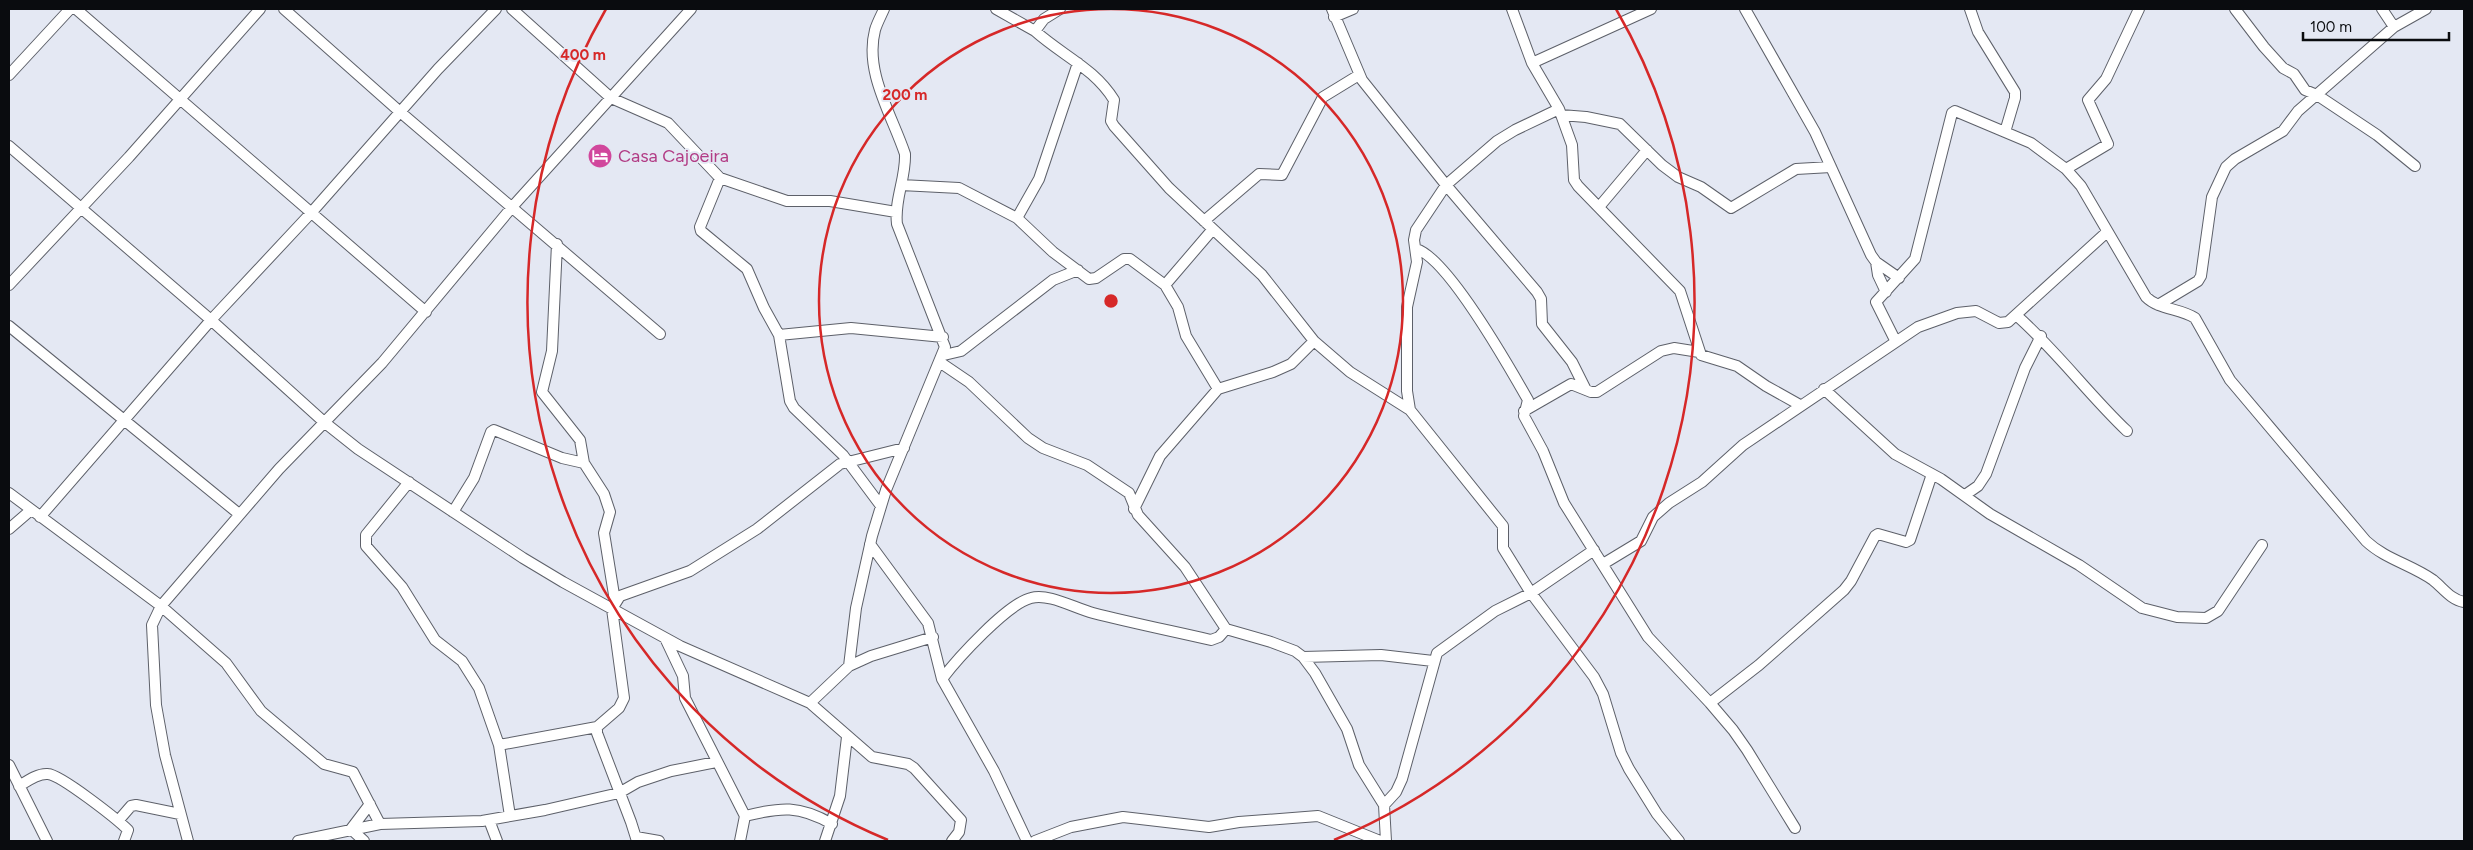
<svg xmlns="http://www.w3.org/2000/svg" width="2473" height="850" font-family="Figtree,sans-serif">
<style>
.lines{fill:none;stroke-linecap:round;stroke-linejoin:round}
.minor-casing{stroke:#5d6069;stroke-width:12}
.minor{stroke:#fff;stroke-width:10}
.ring{fill:none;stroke:#d62828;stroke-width:2.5}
.labels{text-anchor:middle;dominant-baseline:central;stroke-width:4;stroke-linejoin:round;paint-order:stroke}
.hotel-label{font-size:18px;fill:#b23c85;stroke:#e4e8f3;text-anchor:start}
.centre{fill:#d62828;stroke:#e4e8f3;stroke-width:2.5}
.ring-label{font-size:15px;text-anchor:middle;font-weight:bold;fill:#d62828;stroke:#e4e8f3;stroke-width:4;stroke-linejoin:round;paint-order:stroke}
</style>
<rect width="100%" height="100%" fill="#e4e8f3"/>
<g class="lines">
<defs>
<path id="minor" d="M76,9L426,312
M284,9L399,111L660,334
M512,9L611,98L668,123L720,178L787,201H830L896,212
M996,9L1035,31L1044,19L1060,9
M1332,9L1362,80L1446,185L1537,292L1541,299L1542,324L1572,362L1586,390
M1512,9L1532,63L1559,109L1572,145L1574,180L1578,186L1680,291L1701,355L1737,366L1766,386L1800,405
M1745,9L1815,132L1871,255L1876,262L1899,278
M1970,9L1978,32L2015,92V98L2005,132
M2235,9L2264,47L2283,68L2294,74L2305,90L2317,95L2377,135L2415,166
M2382,9L2394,27
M1334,17L1353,9
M1035,31C1063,56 1094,68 1114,100L1111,121L1114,126L1169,188L1262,275L1314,341L1350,372L1410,410L1503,526V548L1531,593L1594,677L1603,694L1621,753L1629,769L1657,814L1679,841
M1532,63L1651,9
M9,75L70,9
M1561,115L1586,117L1620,124L1662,165L1678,177L1701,187L1731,208L1796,169L1831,167
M9,146L211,320L324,422L358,449L523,558L563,582L680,646L810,703L872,757L908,764L914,768L961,820L959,832L952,841
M2066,169L2108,144L2088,100L2106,79L2139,9
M720,178L700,227L701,231L747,269L764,308L779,335L790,401L794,408L843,455L881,506
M901,185L959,188L1017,218L1053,252L1089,279L1096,278L1124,259H1130L1165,285L1178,307L1186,336L1218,389
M1599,207L1647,150
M1017,218L1039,179L1078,63
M1204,221L1259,174L1282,175L1323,97L1359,75
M557,244L552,351L542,392L580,440L584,463L604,494L610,512L604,533L615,601
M1416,249C1447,257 1511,370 1528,400L1524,416L1543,451L1564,503L1648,637L1710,703L1733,730L1747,750L1795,828
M1876,262L1878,275L1886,292
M9,285L129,157L260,9
M1165,285L1213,229
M2158,305L2198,281L2201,276L2212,197L2226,167L2235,159L2283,131L2298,111L2394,27L2426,9
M2016,315C2057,351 2088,394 2127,431
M9,326L239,514
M779,335L851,328L943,337
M1896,342L1876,302L1915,259L1952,113L1955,111L2031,143L2066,169L2081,186L2146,297C2159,310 2180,308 2195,318L2230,380L2366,541C2385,559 2412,565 2433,580C2443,588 2451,600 2464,602
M944,355L961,351L1053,280L1078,270
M941,363L969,382L1028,438L1043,448L1087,465L1129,493L1138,515L1185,567L1226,629L1271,642L1295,651L1303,657L1315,673L1347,729L1359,765L1384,805L1386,841
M1824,389L1895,454L1941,479L1990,514L2079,565L2142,608L2177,617L2206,618L2218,611L2262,545
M1410,410L1407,391V307L1417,262L1414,240L1416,230L1446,185L1497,141L1515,130L1559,109
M1524,411L1571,384L1591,392H1597L1661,351L1674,348L1699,352
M409,482L366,535V546L402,587L435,640L462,661L479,688L499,745L510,816
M9,493L161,606L226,663L261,711L324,764L353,772L380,824
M1965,495L1978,486L1986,474L2025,368L2041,336
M1134,509L1160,456L1218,389L1273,372L1291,364L1314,341
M453,512L474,478L491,432L494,430L562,458L584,463
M40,517L211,320L311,213L438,69L496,9
M9,529L31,510
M870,544L928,623L942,679L994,771L1027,841
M1603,564L1641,541L1653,517L1669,503L1702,482L1743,445L1918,327L1957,313L1976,311L1999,323L2008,322L2107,232
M665,638L683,676L685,698L745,816L740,841
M1303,657L1381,655L1433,661
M849,666L871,656L933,637
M942,679C957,659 1007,604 1031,598C1049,593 1074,608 1093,613C1132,623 1172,631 1211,640L1219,637L1226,629
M810,703L849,666L856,608L872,536L886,490L945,347L897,224C894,200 906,178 905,154C892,115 864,72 875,30C877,23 881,16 884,9
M1710,703L1759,665L1844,590L1851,581L1875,536L1878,534L1906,542L1910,540L1932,474
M499,745L597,727
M9,765L47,841
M19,786C27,781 38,773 48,774C61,775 117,819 128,830L124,841
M1384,805L1396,792L1402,779L1437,653L1495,611L1531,593L1594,550
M745,816C781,807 799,805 832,824
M489,820L497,841
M118,821L131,806L136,805L180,814
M636,837L659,841
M188,841L165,755L156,705L152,625L161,606L279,469L382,363L513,206L691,9
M298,841L380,824L482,821L545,810L619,793L638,782L671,771L716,762
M364,841L351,829L370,804
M637,841L631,822L597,733V727L619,708L624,698L612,609L620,596L690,571L757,529L840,464L904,448
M825,841L840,796L847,737
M1035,841L1071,827L1123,817L1209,827L1239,822L1318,816L1380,841"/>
</defs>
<use href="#minor" class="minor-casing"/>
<use href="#minor" class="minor"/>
</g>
<g class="ring">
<circle cx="1111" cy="301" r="292"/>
<path d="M888 840A583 583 0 0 1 606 9M1616 9A583 583 0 0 1 1334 840"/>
</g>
<defs>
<symbol id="hotel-disc" viewBox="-11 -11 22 22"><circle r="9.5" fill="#d1479c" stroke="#e4e8f3"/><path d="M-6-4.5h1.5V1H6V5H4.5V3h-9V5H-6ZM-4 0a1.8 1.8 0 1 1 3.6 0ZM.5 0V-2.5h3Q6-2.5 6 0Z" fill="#fff"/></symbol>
</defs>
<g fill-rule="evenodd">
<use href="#hotel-disc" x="586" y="142" width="28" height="28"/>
</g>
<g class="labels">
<g class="hotel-label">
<text x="618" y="156">Casa Cajoeira</text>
</g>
</g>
<circle cx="1111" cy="301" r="8" class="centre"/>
<g class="ring-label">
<text x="583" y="60">400 m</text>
<text x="905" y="100">200 m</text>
</g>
<rect width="2473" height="850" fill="none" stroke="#0a0c0f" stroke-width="20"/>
<path d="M2303 32v8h146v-8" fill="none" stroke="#0a0c0f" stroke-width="2.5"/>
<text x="2310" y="32" font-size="15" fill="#0a0c0f" stroke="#e4e8f3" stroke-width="4" paint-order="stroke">100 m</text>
</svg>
